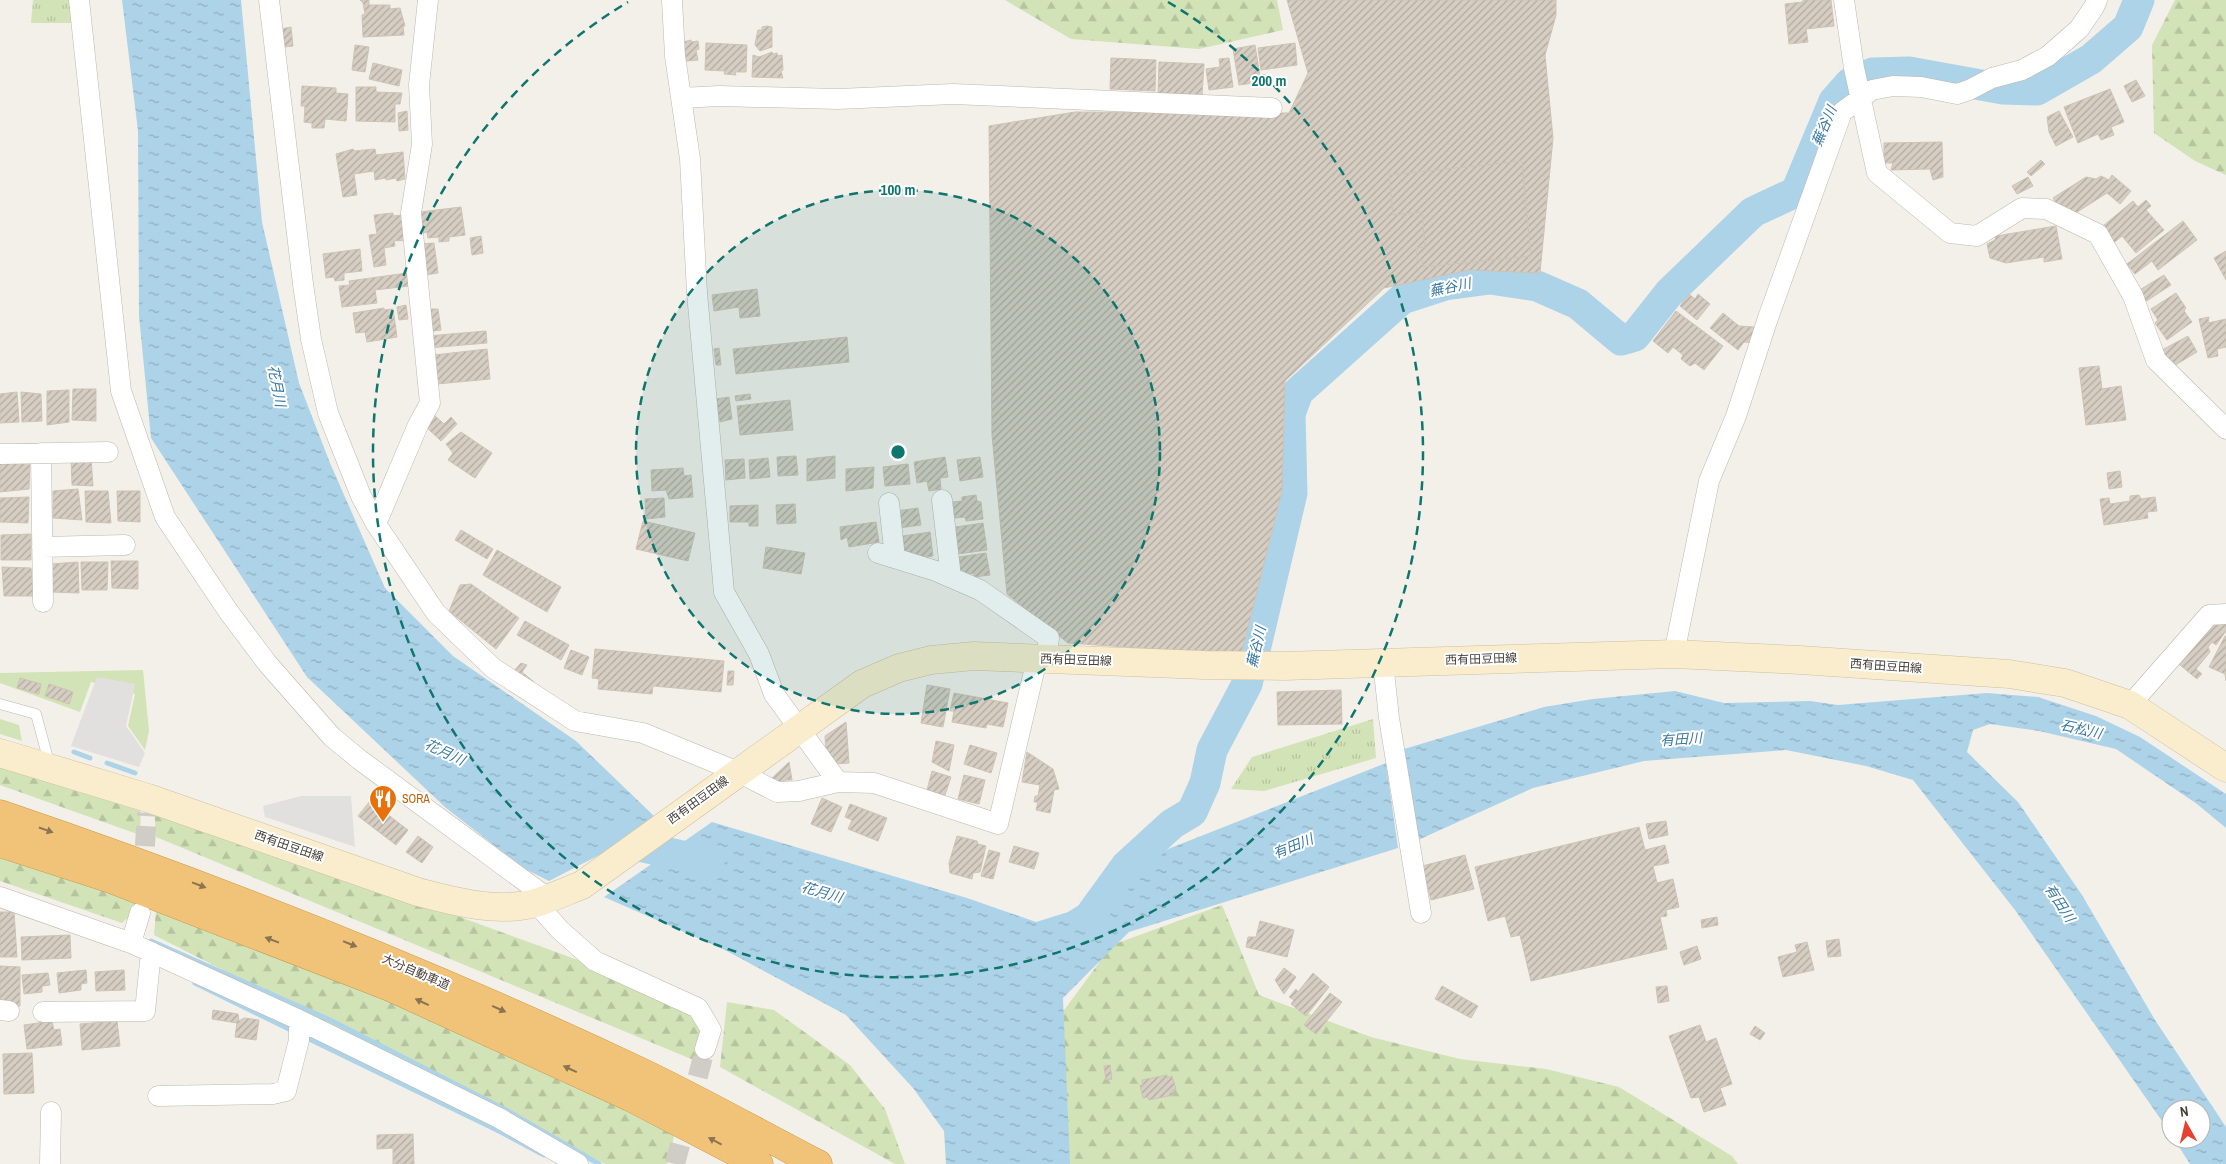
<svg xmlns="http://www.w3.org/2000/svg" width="2226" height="1164" font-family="'Archivo Narrow','Noto Sans JP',sans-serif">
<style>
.grass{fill:url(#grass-tufts)}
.forest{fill:url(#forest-firs)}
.garden{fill:#d1e3b7}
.parking{fill:#e2e0de}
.water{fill:url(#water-ripples)}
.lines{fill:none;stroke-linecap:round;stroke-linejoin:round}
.stream{stroke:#add3e9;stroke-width:5}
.river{stroke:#add3e9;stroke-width:31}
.building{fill:url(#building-hatch);stroke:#cec3b4}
.minor-tunnel{stroke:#d0cdc7;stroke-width:20;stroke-dasharray:20 10;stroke-linecap:butt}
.service-casing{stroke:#beb7ad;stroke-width:11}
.minor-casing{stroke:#beb7ad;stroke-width:21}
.secondary-casing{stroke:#cec09e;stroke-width:29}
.motorway-casing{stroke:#ce9849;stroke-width:29}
.service{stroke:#fff;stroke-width:10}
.minor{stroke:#fff;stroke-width:20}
.secondary{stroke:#f9edce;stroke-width:28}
.motorway{stroke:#f0c378;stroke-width:28}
.oneway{fill:#8a7452}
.ring{fill:none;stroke:#0f766e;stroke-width:2.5;stroke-dasharray:9 6}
.labels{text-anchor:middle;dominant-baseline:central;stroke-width:4;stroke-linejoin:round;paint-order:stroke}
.street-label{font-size:12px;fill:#464039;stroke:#fff}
.food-label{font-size:12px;fill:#c56008;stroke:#fff;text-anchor:start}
.water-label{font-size:14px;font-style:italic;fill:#3a7aa0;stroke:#fff}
.centre{fill:#0f766e;stroke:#fff;stroke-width:2.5}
.ring-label{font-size:15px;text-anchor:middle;font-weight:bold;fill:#0f766e;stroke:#fff;stroke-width:4;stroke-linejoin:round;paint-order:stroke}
</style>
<defs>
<pattern id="grass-tufts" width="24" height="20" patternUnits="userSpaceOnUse" patternTransform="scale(1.25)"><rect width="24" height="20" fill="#d1e3b7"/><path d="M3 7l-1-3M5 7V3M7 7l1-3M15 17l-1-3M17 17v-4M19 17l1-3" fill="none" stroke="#b5c49e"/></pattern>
<pattern id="forest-firs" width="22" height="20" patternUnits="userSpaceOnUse" patternTransform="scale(1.25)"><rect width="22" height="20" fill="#d1e3b7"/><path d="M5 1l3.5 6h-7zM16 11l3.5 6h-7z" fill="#b5c49e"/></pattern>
<pattern id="water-ripples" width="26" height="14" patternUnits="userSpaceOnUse" patternTransform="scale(1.25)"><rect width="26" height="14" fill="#add3e9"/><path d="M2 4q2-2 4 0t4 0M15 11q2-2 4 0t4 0" fill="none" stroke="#8fadbe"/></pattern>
<pattern id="building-hatch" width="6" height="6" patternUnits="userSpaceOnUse" patternTransform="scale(1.25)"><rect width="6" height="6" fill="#d7cec3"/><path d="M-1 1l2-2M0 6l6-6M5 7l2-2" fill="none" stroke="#b0a99f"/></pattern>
</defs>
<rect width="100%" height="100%" fill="#f3f0ea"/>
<path class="grass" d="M33,0H70L72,23H31Z
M1373,719L1376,758L1264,791L1231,789L1252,757Z"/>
<path class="forest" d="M1005,0H1277L1283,30L1199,49L1071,39Z
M2175,0H2226V175L2195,161L2154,133L2152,45Z
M0,758L141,802L140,835L0,785Z
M154,805L586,963L692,1011L703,1033L696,1061L156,837Z
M0,852L134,891L135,911L122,923L0,881Z
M157,897L678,1121L667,1164H605L154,935Z
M1222,905L1259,995L1371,1037L1460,1059L1546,1069L1619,1087L1732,1156L1738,1164H1051L1048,1032L1112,945Z
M727,1002L774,1010L850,1065L885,1109L905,1164H895L720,1067Z"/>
<path class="garden" d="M143,670L149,731L145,750L128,726L135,694L91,682L80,712L0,683V673Z
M0,719L19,725L22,741L0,734Z"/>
<path class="parking" d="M97,677L135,684L126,726L145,753L139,767L71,746Z
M301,796H351L355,847L265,817L263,806Z"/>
<path class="water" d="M122,0H241L262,222L299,383L330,463L385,588L453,656L576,741L654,816L609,850L549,881L525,869L446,808L307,677L151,438L139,316L138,131Z
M1675,691L1724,703L1810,701L1838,705L1987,693L2038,697L2096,716L2140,737L2226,794V828L2197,804L2116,749L2039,731L1990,724L1973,730L1967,752L2018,802L2082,895L2155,1020L2226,1127V1164H2190L2174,1139H2201V1109H2171V1134L2015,910L1913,780L1866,766L1786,750L1644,761L1533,788L1418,840L1404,749L1544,707L1593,699Z
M1386,763L1398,848L1129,932L1063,998L1070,1164H946L944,1131L913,1088L846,1015L725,950L604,897L712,822L967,898L1036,922L1068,912L1168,849Z"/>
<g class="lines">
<path class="stream" d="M74,752L90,758
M107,763L135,773
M151,941L330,1020L506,1110L599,1164
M195,983L295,1032
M303,1036L497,1130L544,1155"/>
<path class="river" d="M616,836L643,847L709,862
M1089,917L1126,866L1172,824L1192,812L1205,783L1212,750L1247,684L1292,493L1290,414L1298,392L1402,299L1445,285L1490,279L1537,286L1578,304L1621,340L1635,336L1669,293L1753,212L1796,192L1834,101L1850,83L1873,73L1909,72L2003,89L2037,90L2091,59L2128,27L2139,0"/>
</g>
<path class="building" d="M360,0H369V5H390V9L400,8L405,26H403L404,35L363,37L362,15L365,14L363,3Z
M1287,0H1556V15L1545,55L1553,138L1540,273L1469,270L1384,288L1285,381L1282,491L1241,655L1068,643L1007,594L992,435L989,126L1075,112L1289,113L1308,73Z
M1803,0H1831L1834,26L1806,29L1808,42L1789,44L1785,4L1803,2Z
M767,26L772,27V47L760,51L755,45L757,34L758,30H762V27Z
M291,27L293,46L284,47L281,29Z
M691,40V42L698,41L699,49L696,50L698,60L686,61L683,42Z
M706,43L747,45L746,72H735L736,75L724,74L725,71L705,70Z
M1295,43L1297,65L1261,70L1258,48Z
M355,45L369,47L365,72L352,70Z
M1255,45L1261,82L1239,85L1233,49Z
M772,52L773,54L777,53L778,56L782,55L783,70L781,71L783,78L752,77L753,55L759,57Z
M1111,58L1156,60L1155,91L1110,89Z
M1229,58L1233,87L1209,90L1206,69L1220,67L1219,59Z
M1159,62L1204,64L1202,95L1158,93Z
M373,63L402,70L399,86L369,79Z
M2136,80L2145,96L2132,102L2124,86Z
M302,86L336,88V93L348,94L346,121L325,119L324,128H312V123L304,122L305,106H301Z
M356,87H376V92L402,93L400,104H395V122L356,121Z
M2110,89L2124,122L2111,127L2114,135L2101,140L2098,134L2078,143L2064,107Z
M407,111L408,130L399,131L398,113Z
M2059,111L2073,137L2056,146L2049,132L2047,117Z
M1942,142L1943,177L1933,180L1930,169L1891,170L1893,163H1884V143Z
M353,149L354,151L375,149L376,155L403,152L405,179L397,181L396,178L386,180V178L375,180L374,171L354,174L357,195L343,197L336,154Z
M2041,160L2045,164L2031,176L2027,172Z
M1522,161L1531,256L1423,267L1422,260H1417L1416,248L1425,247L1422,212L1393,215L1389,175Z
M2112,175L2131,191L2120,204L2107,193L2071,216L2064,205L2059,208L2053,198L2086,177L2096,179L2101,176L2109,180Z
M2028,177L2033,186L2017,194L2012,186Z
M2146,200L2151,206L2146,210L2164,230L2136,253L2122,236L2110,246L2097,231L2133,201L2138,207Z
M461,207L465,235L449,237V241L439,242V237L428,238L427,232L423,233L420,212Z
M393,213V216L402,215L406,240L394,241L395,246L384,248L386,265L374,267L369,235L377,234L374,215Z
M2183,221L2197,240L2158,270L2152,261L2135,274L2127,264Z
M2056,226L2062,259L2044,262V257L2006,263L1990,258L1987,244L1995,240L1996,236Z
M481,236L483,253L472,255L470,238Z
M434,243L438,273L425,275L421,244Z
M360,249L362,271L344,273V280L335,281L334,277L326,278L323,254Z
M2226,251V280L2214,258Z
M407,273L409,286L375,290L377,303L342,307L339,286L350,285L349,281Z
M2164,275L2171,285L2145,302L2138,291Z
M757,289L760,316L740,318L739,307L714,311L712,295Z
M2176,293L2186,308L2184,311L2192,322L2167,340L2155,323L2158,320L2151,309Z
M1689,294L1695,299L1698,294L1710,304L1697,320L1680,306Z
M406,305L408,319L399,320L397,307Z
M384,308V310L393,309L397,337L367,342L365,332L356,333L353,313Z
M432,309H438L441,330L427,332L425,310Z
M1676,311L1723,346L1704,370L1695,363L1690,366L1681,359L1683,355L1673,347L1668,353L1653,341Z
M1723,313L1739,326L1754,327L1752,343L1744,342L1738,350L1710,328Z
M2209,317L2208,323L2226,319V347L2217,349L2218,356L2208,358L2199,319Z
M486,331L487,343L428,348L427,336Z
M2188,336L2197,352L2172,367L2162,350Z
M847,337L849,362L736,374L733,349Z
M719,348L721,365H716L714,349Z
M487,349L490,379L437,384L434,355Z
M2099,366L2102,389L2121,386L2126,420L2086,425L2079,368Z
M73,389H96V421L72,420Z
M69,390V422L47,425V391Z
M17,392L19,422L0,423V394Z
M21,392L41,394L42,421L22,422Z
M750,394L751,399L736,401L735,396Z
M729,397L732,419L720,422L716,399Z
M790,400L793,430L740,435L737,406Z
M434,415L444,424L451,417L457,424L441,441L424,425Z
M461,432L492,453L475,478L448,460L453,453L446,444Z
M796,456L798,475L778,476L777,457Z
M835,456V478L807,481V459Z
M71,457L91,458L93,486L72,485Z
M945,457L948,477L940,478L941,489L929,491L927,481L917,483L914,462Z
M980,457L983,477L960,481L957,460Z
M768,458L770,477L750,479L749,460Z
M744,459L745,478L726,480L725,460Z
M30,462L29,489L0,492V463Z
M908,464L910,484L885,486L883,467Z
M874,467L873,488L846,491V469Z
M683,468L684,476L691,475L693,497L669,499L666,490L652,491L651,470Z
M2120,471L2122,487L2109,489L2107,473Z
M78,489L82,520L53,518V491Z
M85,491H108L111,523L86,522Z
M117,491H140V522L118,521Z
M976,495L977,501L981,502L983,519L966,521L965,517L955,518L953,502L962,501V497Z
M2139,495L2141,499L2155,497L2157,511L2147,512L2148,518L2104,525L2100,499L2109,498L2110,504L2130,501V496Z
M29,497L28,523L0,522V498Z
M664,498L665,517L646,519L645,499Z
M795,504L796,523L777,524L776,505Z
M758,505V526H749V522H730V506Z
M918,508L921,525L899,528L896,511Z
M643,521L695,533L688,561L636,549Z
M876,522L879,542L849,547L847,537L841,540L840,527Z
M983,523L987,550L957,554L950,548L958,544L953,533H957L956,527Z
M461,530L493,549L487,559L455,540Z
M930,532L933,556L916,559L915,553L899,556L896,537Z
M31,534V560H1V535Z
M766,547L805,553L801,574L763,568Z
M497,550L561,587L547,612L483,575Z
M986,553L990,575L974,577V573L958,576L956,562H959V557Z
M111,561H138V589L112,588Z
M78,562L79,593L52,592L51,564Z
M81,562H108L107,590H82Z
M2,567L31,568L34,596H4Z
M471,584L519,618L496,649L449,611L460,585Z
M2226,614V631L2216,645L2212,642L2208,647L2210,652L2196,669L2202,674L2197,679L2174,660L2199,629Z
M525,621L569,645L561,660L517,635Z
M2225,636H2226V681L2225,674L2209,667Z
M595,649L724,661L721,692L653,686L652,694L598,689L599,679L592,678Z
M571,650L589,657L582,675L564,668Z
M521,663L527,665L522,672L534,682L530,686L513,672Z
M728,671H734L733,685H727Z
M20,678L41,684L39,694L17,688Z
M49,684L73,692L69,704L45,696Z
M927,685L950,689L943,727L921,723Z
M1341,690L1342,724L1278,725L1277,692Z
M954,693L1008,703L1003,727L987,724L986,728L952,722L954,711H950Z
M846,722L849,763L835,764L826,752L825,736Z
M936,741L954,745L949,771L932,762Z
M970,745L997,753L991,773L964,764Z
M1027,752L1053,769L1059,789L1054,790L1050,813L1036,810L1038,802H1034L1035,796H1038L1040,785L1022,782Z
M789,762L792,780H786L780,786L772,778Z
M932,771L951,777L945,795L927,790Z
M964,775L985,780L979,804L958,799Z
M822,798L842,807L831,832L811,824Z
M370,801L408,830L396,845L358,816Z
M850,804L887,818L878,841L848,829L852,820L845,817Z
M1666,821L1668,835L1649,839L1646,824Z
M1639,827L1645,850L1665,845L1669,863L1653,866L1657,883L1673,879L1679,907L1666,910L1667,916L1660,917L1667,949L1531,981L1520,935L1511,937L1505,916L1488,921L1475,867Z
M418,836L433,847L422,863L406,852Z
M957,836L977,841L978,844L986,846L980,872L973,873L972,879L950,873L949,863Z
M1014,846L1039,853L1034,869L1009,862Z
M989,850L1000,853L993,879L981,876Z
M1465,855L1474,889L1431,900L1422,866Z
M0,912H14L17,957H0Z
M1717,917L1718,925L1702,928L1701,920Z
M1260,921L1294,930L1287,957L1246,947L1248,937H1256Z
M70,935L71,958L22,960L21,937Z
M1839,939L1841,956L1828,957L1826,941Z
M1807,942L1814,970L1783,977L1778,957L1797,952L1795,945Z
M1697,946L1701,959L1684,965L1680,952Z
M0,966L20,967V1006L0,1005Z
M1284,968L1296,977L1284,994L1275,980Z
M86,970L87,983L81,984V990L59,993L57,973Z
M124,970L125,990L96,991L95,972Z
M48,973L50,985L42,986V992L24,994L22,975Z
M1313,973L1329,987L1306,1016L1291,1004L1294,1000L1289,997L1296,989L1298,992Z
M1442,986L1478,1006L1471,1018L1435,999Z
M1667,986L1669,1001L1658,1003L1656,987Z
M1330,993L1342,1002L1316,1034L1304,1025Z
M213,1010L238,1014L239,1021L244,1018L259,1020L256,1040L235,1037L237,1023L212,1019Z
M52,1021L54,1030L60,1029L62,1045L27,1049L24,1025Z
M117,1021L120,1046L82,1050L80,1024Z
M1700,1025L1706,1042L1716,1038L1732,1084L1720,1088L1726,1105L1704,1112L1699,1097L1691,1098L1669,1036Z
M1755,1026L1765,1033L1760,1040L1750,1034Z
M32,1053L34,1093L4,1094L3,1054Z
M1110,1065L1112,1079L1106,1080L1104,1066Z
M1167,1075V1078L1172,1076L1176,1089L1172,1090L1173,1095L1149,1100L1148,1097L1143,1098L1140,1085H1143L1142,1080Z
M413,1134L414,1164H393V1148L377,1149V1135Z"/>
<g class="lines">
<path class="minor-tunnel" d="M143,876L147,813
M675,1164L705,1049"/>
<defs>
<path id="service" d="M0,704L36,714L50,766"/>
<path id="minor" d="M79,0L121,391L165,517L228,611L267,663L332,737L360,760L549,899
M269,0L303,284L311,339L328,413L361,496L376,524L436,613L493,668L575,721L643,733L738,772L777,792L799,791L838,782L874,783L998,824L1037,659
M672,0L675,56L690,159L697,293L724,592L759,654L774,694L838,782
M1844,0L1854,68L1877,173L1950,233L1977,236L2022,208L2046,209L2098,234L2133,296L2156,360L2226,429
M681,98L719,96L838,99L953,94L1272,108
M41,453L43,602
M0,454L108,452
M942,500L951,577
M889,503L895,558
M376,524L418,425L430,403L411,213L422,144L419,85L428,0
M42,547L125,545
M878,553L936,571L980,590L1049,638L1046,659
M1674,654L1709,481L1736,416L1768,318L1842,112L1872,90L1893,86L1921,87L1957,94L1969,90L1992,78L2022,70L2048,56L2079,29L2094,7L2097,0
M1383,662L1389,718L1421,913
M2130,705L2209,615L2226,614
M0,897L131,943L295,1018L499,1118L578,1164
M535,902L560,930L595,961L698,1008L711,1030L705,1049
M131,943L140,913
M0,1010L9,1011
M43,1012L145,1011L151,952
M158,1096L273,1094L286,1091L299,1040V1020
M50,1164L51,1112"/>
<path id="secondary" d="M0,753L148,798L418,892C457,902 499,914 539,902C553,897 567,891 582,885L862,684L899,668L931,660L974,656L1204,665L1284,666L1674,654L1800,660L2009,674L2065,683L2130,705L2226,768"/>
<path id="motorway" d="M0,814C218,888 431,973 639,1071C700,1100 758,1133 818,1164
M0,843L111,879L390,987L630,1097L759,1164"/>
</defs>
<use href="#service" class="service-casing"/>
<use href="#minor" class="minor-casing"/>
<use href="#secondary" class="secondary-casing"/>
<use href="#motorway" class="motorway-casing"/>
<use href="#service" class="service"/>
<use href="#minor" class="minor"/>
<use href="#secondary" class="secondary"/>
<use href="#motorway" class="motorway"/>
</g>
<defs><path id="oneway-solid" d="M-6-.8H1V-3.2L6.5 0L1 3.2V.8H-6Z" transform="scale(1.25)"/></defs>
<g class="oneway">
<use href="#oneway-solid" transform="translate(46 830) rotate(19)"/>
<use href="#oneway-solid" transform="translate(199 885) rotate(21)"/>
<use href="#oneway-solid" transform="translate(272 940) rotate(-159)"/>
<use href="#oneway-solid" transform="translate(350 944) rotate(22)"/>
<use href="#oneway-solid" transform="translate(422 1002) rotate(-155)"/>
<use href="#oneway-solid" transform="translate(499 1009) rotate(24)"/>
<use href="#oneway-solid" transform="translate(570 1069) rotate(-155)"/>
<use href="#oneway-solid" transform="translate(715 1141) rotate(-152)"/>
</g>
<circle cx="898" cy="452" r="262" fill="#0f766e" fill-opacity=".12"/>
<g class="ring">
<circle cx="898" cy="452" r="262"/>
<path d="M1168 2A525 525 0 1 1 628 2"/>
</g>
<defs>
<symbol id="restaurant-pin" viewBox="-11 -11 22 30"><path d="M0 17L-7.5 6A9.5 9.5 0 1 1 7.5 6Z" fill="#e8710a" stroke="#fff"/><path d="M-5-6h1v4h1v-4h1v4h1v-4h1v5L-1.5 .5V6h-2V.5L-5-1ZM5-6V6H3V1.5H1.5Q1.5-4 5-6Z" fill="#fff"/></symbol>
</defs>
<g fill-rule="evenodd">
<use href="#restaurant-pin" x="367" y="783" width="32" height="43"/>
</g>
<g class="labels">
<g class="street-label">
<text transform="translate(1481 659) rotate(-2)">西有田豆田線</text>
<text transform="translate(1076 660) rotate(2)">西有田豆田線</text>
<text transform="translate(1886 666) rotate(4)">西有田豆田線</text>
<text transform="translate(698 800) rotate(-36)">西有田豆田線</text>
<text transform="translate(289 846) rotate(19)">西有田豆田線</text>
<text transform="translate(416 972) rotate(23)">大分自動車道</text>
</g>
<g class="food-label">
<text x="402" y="799">SORA</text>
</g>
<g class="water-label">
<text transform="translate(1824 126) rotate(-67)">蕪谷川</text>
<text transform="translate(1450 287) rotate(-12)">蕪谷川</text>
<text transform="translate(277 386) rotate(79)">花月川</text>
<text transform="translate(1256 647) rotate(-77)">蕪谷川</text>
<text transform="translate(2081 729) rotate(13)">石松川</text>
<text transform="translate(1681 739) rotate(-4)">有田川</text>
<text transform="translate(445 752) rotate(25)">花月川</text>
<text transform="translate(1293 846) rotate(-22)">有田川</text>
<text transform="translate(822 892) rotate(16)">花月川</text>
<text transform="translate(2060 903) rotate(57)">有田川</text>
</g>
</g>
<circle cx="898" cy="452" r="8" class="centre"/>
<g class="ring-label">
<text x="1269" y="86">200 m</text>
<text x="898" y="195">100 m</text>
</g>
<g transform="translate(2186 1124) rotate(352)"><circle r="24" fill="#ffffff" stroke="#b5b3b0"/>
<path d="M0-4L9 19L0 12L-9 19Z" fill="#e5432f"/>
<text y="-8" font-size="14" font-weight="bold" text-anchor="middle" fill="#464039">N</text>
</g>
</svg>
